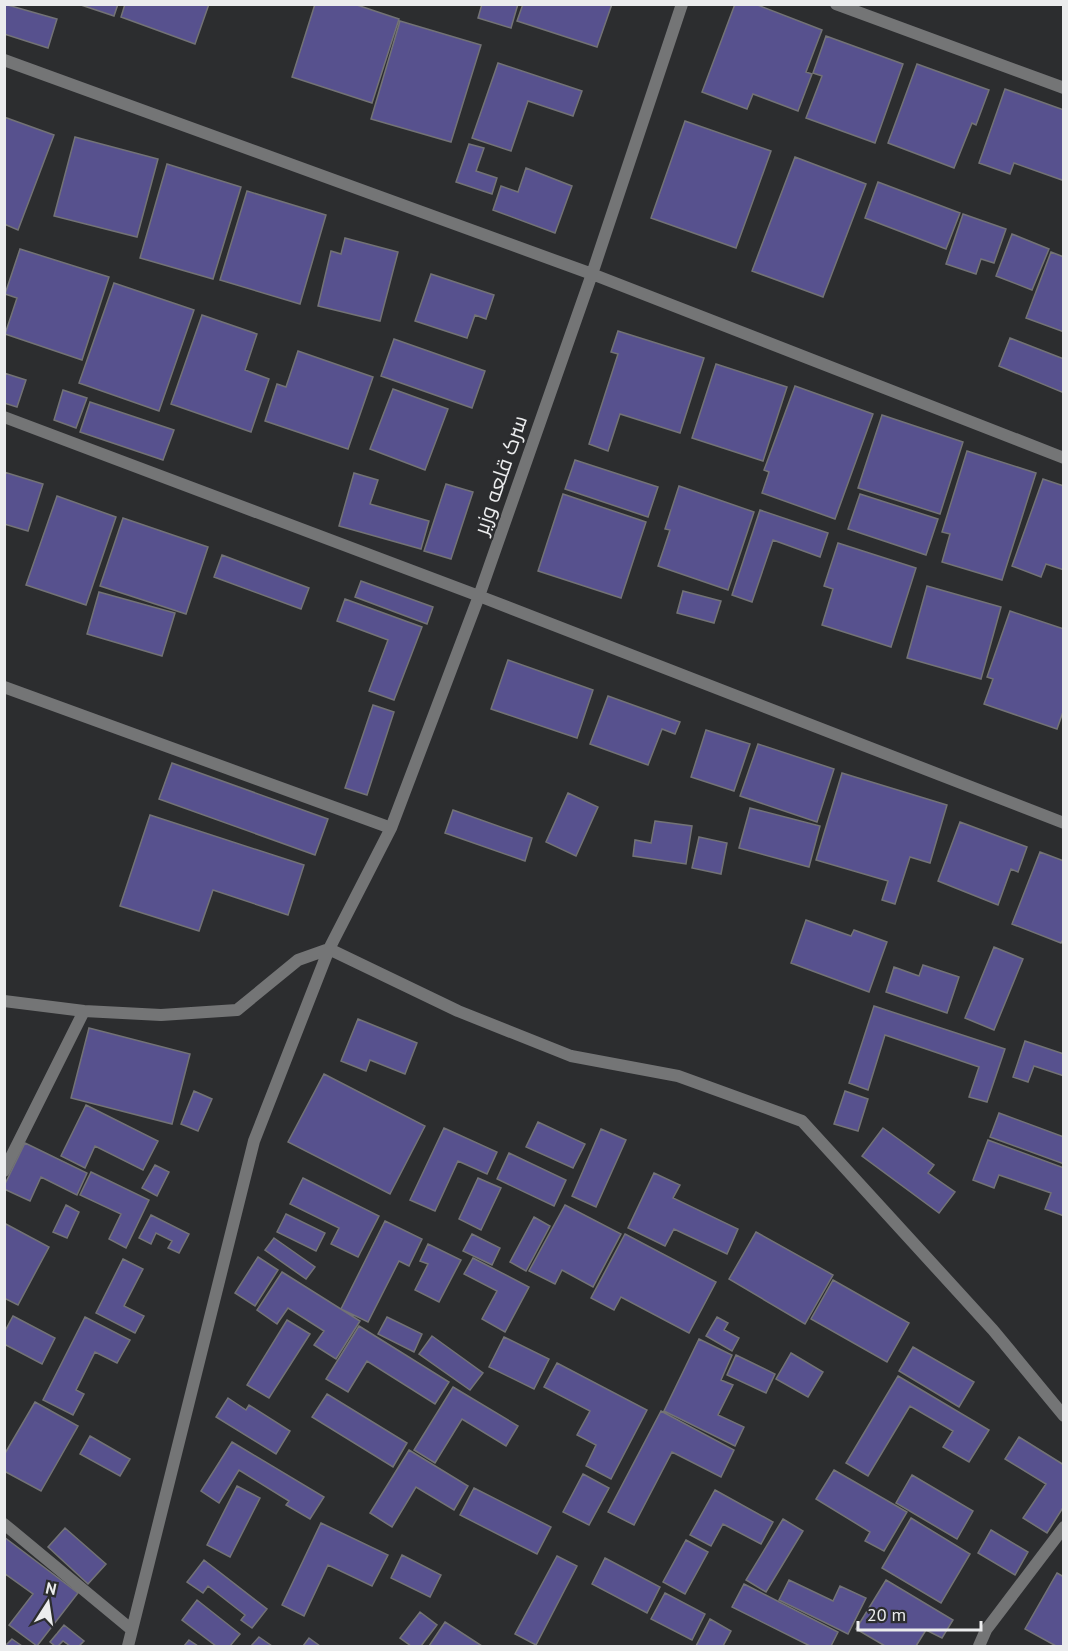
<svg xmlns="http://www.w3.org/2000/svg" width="1068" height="1651" font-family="'PT Sans',Cairo,sans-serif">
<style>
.building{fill:#57518e;stroke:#737376;stroke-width:1.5}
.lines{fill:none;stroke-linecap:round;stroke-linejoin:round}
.street{stroke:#747576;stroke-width:12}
.labels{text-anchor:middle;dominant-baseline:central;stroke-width:4.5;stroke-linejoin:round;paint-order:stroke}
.street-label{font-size:21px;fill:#ebeced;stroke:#2c2d2f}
</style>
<rect width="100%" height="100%" fill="#2c2d2f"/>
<path class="building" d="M4,4L57,19L48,48L4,34Z
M78,4H118L114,16Z
M125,4H209L195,44L121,17Z
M315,4H354L399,19L372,103L292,77Z
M482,4H518L511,28L478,18Z
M523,4H612L597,47L517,21Z
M735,4H755L822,30L806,72L812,74L798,111L753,94L747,109L702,92Z
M400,21L481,45L451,142L371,119Z
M826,36L903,64L875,143L806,118L822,76L813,73Z
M498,63L582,91L573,116L528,101L511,151L472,138Z
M917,64L989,90L976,125L972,123L954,168L888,143Z
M1005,89L1064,110V176L1062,180L1014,163L1010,174L979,163Z
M4,117L54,135L18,230L4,224Z
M685,121L771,151L736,248L651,218Z
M75,137L158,159L137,237L54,216Z
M469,144L484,148L476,171L497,178L492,194L456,182Z
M795,157L866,184L823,297L752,271Z
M167,164L241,187L213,279L140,258Z
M526,168L572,186L555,233L493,210L501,186L518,192Z
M878,182L960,213L946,249L865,218Z
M247,191L326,215L300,304L220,280Z
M963,214L1006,229L994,263L981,259L976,274L946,264Z
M1012,234L1049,249L1032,290L996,276Z
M345,238L398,252L380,321L318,306L331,251L341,254Z
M20,249L109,277L82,360L5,334L17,298L5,294Z
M1051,252L1064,257V332L1026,318Z
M431,274L494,295L486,319L475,315L467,338L415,321Z
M114,283L194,310L159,411L79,383Z
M202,315L257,334L245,370L269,379L251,432L171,404Z
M618,331L704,358L680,433L620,414L608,451L589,444L618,354L611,352Z
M1010,338L1064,359V393L999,366Z
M394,339L485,371L472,408L381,376Z
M298,351L373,377L348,449L265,421L277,384L286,387Z
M716,364L787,387L763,461L692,438Z
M4,373L26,380L17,407L4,403Z
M795,386L873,414L835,519L762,493L769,472L764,470Z
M393,389L448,409L425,470L370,449Z
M63,390L87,398L76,428L54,420Z
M90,402L174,430L163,460L80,432Z
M882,415L963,442L940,514L858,488Z
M967,451L1036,473L1002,580L942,562L950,534L942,532Z
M575,460L658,487L648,517L565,489Z
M4,472L43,484L28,531L4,524Z
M354,473L378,480L370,504L429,521L421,549L339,526Z
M1043,479L1064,486V570L1046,564L1041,577L1012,566Z
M446,484L473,492L451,559L424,551Z
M679,486L754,512L728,590L658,566L670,530L665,529Z
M563,494L646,522L621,598L538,571Z
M860,494L938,519L926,555L848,529Z
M57,496L116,517L86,605L26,585Z
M760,510L828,533L820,557L773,540L752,602L732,595Z
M123,518L208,547L186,614L100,586Z
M838,543L916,568L891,647L822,625L833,589L824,586Z
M222,555L309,588L301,609L214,577Z
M361,581L433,607L427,624L355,597Z
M927,586L1001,607L981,679L907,658Z
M683,591L721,601L714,623L677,613Z
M99,592L175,613L162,656L87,634Z
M345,599L422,627L394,700L369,691L388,640L337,621Z
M1010,611L1064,629V709L1057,729L984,704L993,679L987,677Z
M508,660L593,690L577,738L491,709Z
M608,696L680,722L675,734L662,729L648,765L590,744Z
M373,705L394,712L367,795L345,788Z
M706,730L750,744L734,791L691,777Z
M758,744L834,769L817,822L740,796Z
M172,763L328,819L315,855L159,799Z
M842,773L947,805L930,863L910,857L895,904L882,900L888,881L816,860Z
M568,793L598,807L576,856L546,842Z
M750,808L820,826L809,867L739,848Z
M453,810L532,838L525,861L445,833Z
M150,815L304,865L288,915L213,890L199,931L120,906Z
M655,821L692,826L686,864L633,856L635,840L651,843Z
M960,822L1027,847L1018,872L1011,869L998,905L938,881Z
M699,837L727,843L721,874L692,868Z
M1040,852L1064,861V938L1061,943L1012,924Z
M806,920L851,936L854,930L887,942L869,992L791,963Z
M994,947L1023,959L994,1030L965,1018Z
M923,965L959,977L947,1013L886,992L894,967L919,976Z
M874,1006L1005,1049L987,1102L969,1097L979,1067L885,1035L868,1090L849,1083Z
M358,1019L417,1043L405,1074L370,1060L366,1071L341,1061Z
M89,1028L190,1054L172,1124L71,1098Z
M1025,1041L1064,1054V1076L1034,1066L1028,1082L1013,1077Z
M324,1074L425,1126L390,1194L288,1142Z
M194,1091L212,1099L198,1131L181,1124Z
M845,1091L868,1099L858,1131L834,1124Z
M86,1105L158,1141L143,1170L95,1146L85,1168L61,1156Z
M999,1113L1064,1137V1164L990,1137Z
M538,1122L585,1144L573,1168L526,1147Z
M444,1128L497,1152L487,1174L458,1161L435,1211L410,1200Z
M883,1128L934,1165L928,1173L955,1192L939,1213L862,1156Z
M601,1129L626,1140L596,1207L572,1196Z
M988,1140L1064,1168V1216L1045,1209L1051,1193L999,1175L994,1188L973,1180Z
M25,1143L87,1173L77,1195L41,1177L30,1201L4,1189V1186Z
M509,1153L566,1180L554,1206L497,1179Z
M155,1165L169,1172L157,1196L142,1188Z
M91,1172L149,1200L126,1248L109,1239L121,1214L80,1195Z
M654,1173L680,1185L673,1198L738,1229L727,1254L674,1229L665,1246L628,1228Z
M303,1178L379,1216L358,1257L331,1244L339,1228L290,1204Z
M478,1178L501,1188L481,1230L459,1219Z
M66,1205L79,1212L67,1238L53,1232Z
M565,1205L621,1234L593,1287L562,1270L555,1284L529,1271Z
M286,1214L325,1233L316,1251L277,1232Z
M151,1215L189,1234L179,1253L168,1248L172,1241L156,1233L151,1244L139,1238Z
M534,1217L550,1226L526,1271L510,1262Z
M385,1221L422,1239L409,1266L399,1261L368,1322L341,1309Z
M4,1223L49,1247L18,1305L4,1298Z
M756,1232L833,1275L805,1324L729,1279Z
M472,1234L500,1248L492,1265L463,1251Z
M625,1234L716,1282L689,1333L621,1297L614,1310L591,1298Z
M274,1238L315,1267L306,1279L265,1250Z
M428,1244L461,1260L439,1302L415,1290L428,1264L420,1261Z
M258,1257L278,1270L255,1306L235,1293Z
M473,1258L529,1287L505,1332L482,1319L497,1291L464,1274Z
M123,1259L143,1269L124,1306L144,1316L135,1333L96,1313Z
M282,1272L360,1321L336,1359L314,1345L324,1331L288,1308L277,1324L257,1310Z
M833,1280L909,1323L887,1362L811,1319Z
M13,1316L55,1338L42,1364L4,1344V1333Z
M85,1317L130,1340L117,1363L95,1352L76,1390L84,1394L73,1415L43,1400Z
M387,1317L422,1334L414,1352L378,1334Z
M717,1317L728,1323L724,1330L739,1338L732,1351L706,1336Z
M287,1320L310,1334L269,1398L247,1385Z
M359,1326L449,1382L435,1404L367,1361L348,1392L326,1379Z
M432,1336L483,1373L470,1390L419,1354Z
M504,1337L549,1359L534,1389L489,1367Z
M699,1339L732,1355L721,1380L733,1385L718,1415L744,1427L735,1446L664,1411Z
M913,1347L974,1382L959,1407L899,1371Z
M791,1353L823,1372L808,1397L776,1379Z
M736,1355L775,1374L766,1393L727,1375Z
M557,1363L647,1410L611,1479L586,1466L596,1445L577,1435L590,1411L544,1387Z
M898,1376L989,1430L969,1462L943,1447L953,1431L910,1406L868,1476L846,1463Z
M453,1387L518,1426L506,1446L462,1419L435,1463L414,1450Z
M327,1394L407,1443L393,1467L312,1417Z
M228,1398L246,1410L249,1405L290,1431L276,1454L216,1417Z
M35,1402L78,1426L41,1491L4,1471V1455Z
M661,1411L734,1450L721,1477L672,1452L634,1525L608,1512Z
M90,1436L130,1459L120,1476L80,1454Z
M1019,1437L1064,1465V1506L1047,1533L1023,1518L1046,1484L1005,1459Z
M232,1442L324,1497L310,1519L286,1505L289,1501L239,1470L219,1503L201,1491Z
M409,1450L468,1486L454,1510L416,1487L392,1527L370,1513Z
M834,1470L907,1512L884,1551L865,1541L870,1532L816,1499Z
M583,1474L609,1488L589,1525L563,1512Z
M912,1475L973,1511L957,1539L896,1503Z
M237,1486L260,1498L230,1557L207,1545Z
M474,1488L551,1527L537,1554L460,1515Z
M715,1490L773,1522L761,1544L723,1524L711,1546L690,1535Z
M911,1518L970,1554L941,1603L882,1568Z
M783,1519L803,1531L766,1592L746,1580Z
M321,1523L388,1555L372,1586L328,1565L304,1616L282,1605Z
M65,1528L106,1564L88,1584L48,1547Z
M991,1530L1028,1552L1015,1575L978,1553Z
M4,1537L78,1593L37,1646L9,1625L33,1594L4,1573Z
M686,1540L708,1552L685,1594L663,1582Z
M402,1555L441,1575L430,1597L391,1578Z
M557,1556L577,1566L536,1645L515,1634Z
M605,1558L660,1587L647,1613L592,1584Z
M204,1560L267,1609L252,1628L241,1620L245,1615L208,1586L203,1593L187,1582Z
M1057,1573L1064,1577V1646H1056L1025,1629Z
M789,1580L833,1601L840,1586L866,1598L848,1634L779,1600Z
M886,1580L953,1620L942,1638L926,1630L916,1646H885L856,1629Z
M744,1584L838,1632L831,1646H810L732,1607Z
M665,1593L705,1614L692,1640L651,1619Z
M197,1600L240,1634L230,1646H216L182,1620Z
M420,1612L437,1625L421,1646H411L400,1638Z
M710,1619L731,1631L723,1646H696Z
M445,1622L482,1646H429Z
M64,1625L84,1641L79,1646H70L63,1641L58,1646H55L50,1642Z
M259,1637L272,1646H251Z
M309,1638L320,1646H303Z
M12,1639L22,1646H5Z
M189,1640L198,1646H184Z"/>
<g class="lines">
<path class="street" d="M836,4L1064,88
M4,60L592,274L1064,458
M4,417L479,596L1064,823
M4,687L391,828
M4,1001L84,1011L161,1015L237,1010L298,960L329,949L458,1011L571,1056L678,1076L802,1121L993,1330L1064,1416
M4,1171L84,1011
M4,1524L132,1630
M128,1646L254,1141L329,949L391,828L479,596L592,274L682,4
M979,1646L986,1630L1064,1527"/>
</g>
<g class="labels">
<g class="street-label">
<text transform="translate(500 475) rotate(-71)">سرک قلعه وزیر</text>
</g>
</g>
<rect width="1068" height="1651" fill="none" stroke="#ebeced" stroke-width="12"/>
<g transform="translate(48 1603) rotate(12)" stroke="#2c2d2f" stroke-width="4.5" paint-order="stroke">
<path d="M0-4.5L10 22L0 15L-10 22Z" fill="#ebeced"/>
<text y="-9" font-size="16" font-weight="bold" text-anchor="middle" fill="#ebeced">N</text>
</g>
<path d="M858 1621v9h123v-9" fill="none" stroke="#ebeced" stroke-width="3"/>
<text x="867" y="1621" font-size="18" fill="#ebeced" stroke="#2c2d2f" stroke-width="4.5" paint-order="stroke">20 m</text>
</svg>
